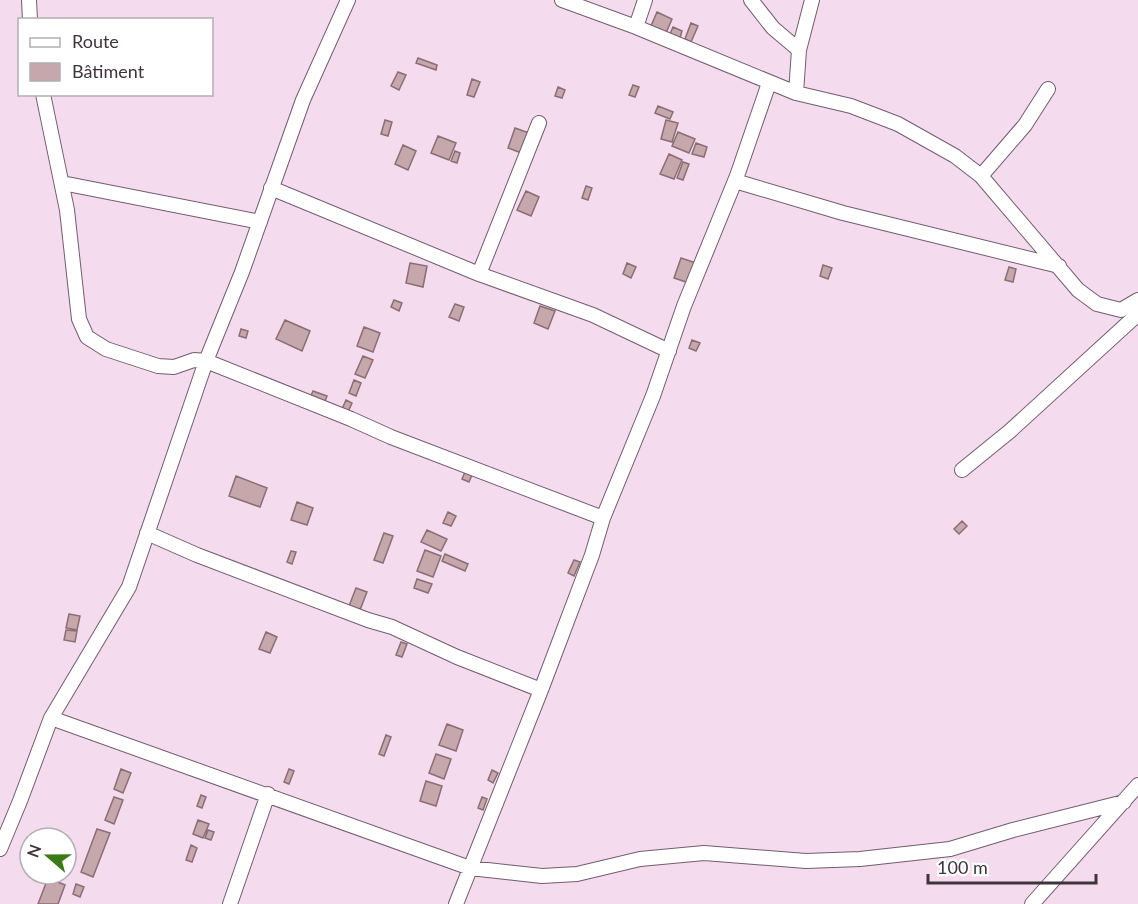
<svg xmlns="http://www.w3.org/2000/svg" width="1138" height="904" font-family="Lato,sans-serif">
<style>
.building{fill:#c5a7ac;stroke:#8a6e73;stroke-width:1.5}
.lines{fill:none;stroke-linecap:round;stroke-linejoin:round}
.minor-casing{stroke:#725d6d;stroke-width:16}
.minor{stroke:#fff;stroke-width:14}
</style>
<rect width="100%" height="100%" fill="#f4dbee"/>
<path class="building" d="M657,12L672,19L666,33L651,26Z
M691,23L698,26L691,42L685,39Z
M673,27L682,31L680,38L670,34Z
M418,58L437,65L436,70L416,63Z
M398,72L406,75L399,90L391,86Z
M472,79L480,82L474,97L467,95Z
M633,85L639,87L635,97L629,95Z
M558,87L565,90L562,98L555,96Z
M658,106L673,112L670,119L655,113Z
M385,120L392,122L388,136L381,134Z
M666,120L678,123L672,142L661,139Z
M515,128L532,134L524,154L508,148Z
M678,132L695,139L689,153L672,146Z
M438,136L456,143L449,160L431,153Z
M696,143L707,147L704,157L692,154Z
M403,145L416,151L408,170L395,164Z
M455,151L460,153L457,163L451,161Z
M669,154L682,160L674,179L660,174Z
M683,162L689,164L683,180L677,178Z
M586,186L592,188L588,200L582,198Z
M526,191L539,197L531,216L517,210Z
M681,258L696,263L689,283L674,278Z
M410,263L427,266L423,287L406,283Z
M627,263L636,267L631,278L623,274Z
M823,265L832,268L828,279L820,276Z
M1009,267L1016,269L1013,282L1005,280Z
M394,300L402,303L399,311L391,307Z
M455,304L464,307L459,321L449,317Z
M540,306L555,311L548,329L534,323Z
M285,320L310,331L302,351L276,339Z
M364,327L380,333L373,352L357,346Z
M241,329L248,331L246,338L239,336Z
M692,340L700,343L696,351L689,348Z
M363,356L373,360L365,378L355,374Z
M354,380L361,383L356,396L349,393Z
M313,391L327,396L324,404L310,398Z
M346,400L352,403L348,412L342,409Z
M465,472L472,475L469,482L462,479Z
M236,476L267,488L260,507L229,496Z
M297,502L313,508L307,525L291,520Z
M448,512L456,516L451,526L443,523Z
M962,521L967,526L959,534L954,529Z
M427,530L447,539L441,551L421,542Z
M384,533L393,536L383,563L374,560Z
M425,550L441,556L433,577L417,571Z
M291,551L296,552L292,564L287,562Z
M445,554L468,564L465,571L442,561Z
M574,560L580,562L574,576L568,573Z
M417,579L432,584L428,593L414,588Z
M356,588L367,592L360,610L349,606Z
M69,614L80,616L77,630L66,628Z
M66,630L77,631L75,642L64,640Z
M266,632L277,637L270,653L259,649Z
M401,642L407,644L402,657L396,655Z
M447,724L463,730L456,751L439,745Z
M386,735L391,737L384,756L379,754Z
M436,754L451,759L444,779L429,773Z
M121,769L131,773L123,793L114,789Z
M289,769L294,771L289,784L284,782Z
M492,770L498,773L493,783L488,780Z
M426,781L442,786L436,806L420,801Z
M201,795L206,797L202,808L197,806Z
M114,797L123,800L114,824L105,820Z
M482,797L487,799L483,810L478,808Z
M198,820L209,824L203,838L193,834Z
M97,829L110,833L93,877L81,872Z
M208,830L214,832L211,840L205,838Z
M191,845L197,848L192,862L186,860Z
M48,878L65,885L58,904H38Z
M76,884L84,887L80,897L73,894Z"/>
<g class="lines">
<defs>
<path id="minor" d="M29,0L30,20
M562,0L636,27L796,93L851,106L898,124L955,156L981,176L1078,290L1097,304L1121,310L1138,300
M751,0L773,28L799,50
M636,27L645,0
M796,93L799,50L812,0
M43,94L67,210L79,319L87,337L106,349L158,366L174,367L194,360L206,361L351,419L391,437L603,518
M981,176L1025,125L1048,89
M735,181L843,213L1059,266
M62,183L260,222
M271,188L479,274L593,315L669,351
M479,274L539,123
M962,470L1010,431L1138,314
M147,533L197,555L368,620L392,627L457,657L541,690
M51,718L470,868L542,876L577,874L640,859L704,853L806,861L860,859L950,849L1013,830L1124,802
M0,849L20,801L51,718L129,587L206,361L242,272L303,100L348,0
M230,904L268,794
M456,904L541,690L592,555L603,518L653,396L684,306L737,176L769,83
M1032,904L1138,785"/>
</defs>
<use href="#minor" class="minor-casing"/>
<use href="#minor" class="minor"/>
</g>
<rect x="18" y="18" width="195" height="78" fill="#ffffff" stroke="#b2aeb1" stroke-width="1.5"/>
<rect x="30" y="38" width="30" height="9" fill="#ffffff" stroke="#b2aeb1" stroke-width="1.5"/>
<text x="72" y="48" font-size="18" fill="#3e353c">Route</text>
<rect x="30" y="63" width="30" height="18" fill="#c5a7ac" stroke="#b2aeb1" stroke-width="1.5"/>
<text x="72" y="78" font-size="18" fill="#3e353c">Bâtiment</text>
<g transform="translate(48 856) rotate(290)"><circle r="28" fill="#ffffff" stroke="#b2aeb1" stroke-width="1.5"/>
<path d="M0-4.5L10 22L0 15L-10 22Z" fill="#3b7a16"/>
<text y="-9" font-size="16" font-weight="bold" text-anchor="middle" fill="#3e353c">N</text>
</g>
<path d="M928 874v9h168v-9" fill="none" stroke="#3e353c" stroke-width="3"/>
<text x="937" y="874" font-size="18" fill="#3e353c" stroke="#ffffff" stroke-width="4.5" paint-order="stroke">100 m</text>
</svg>
